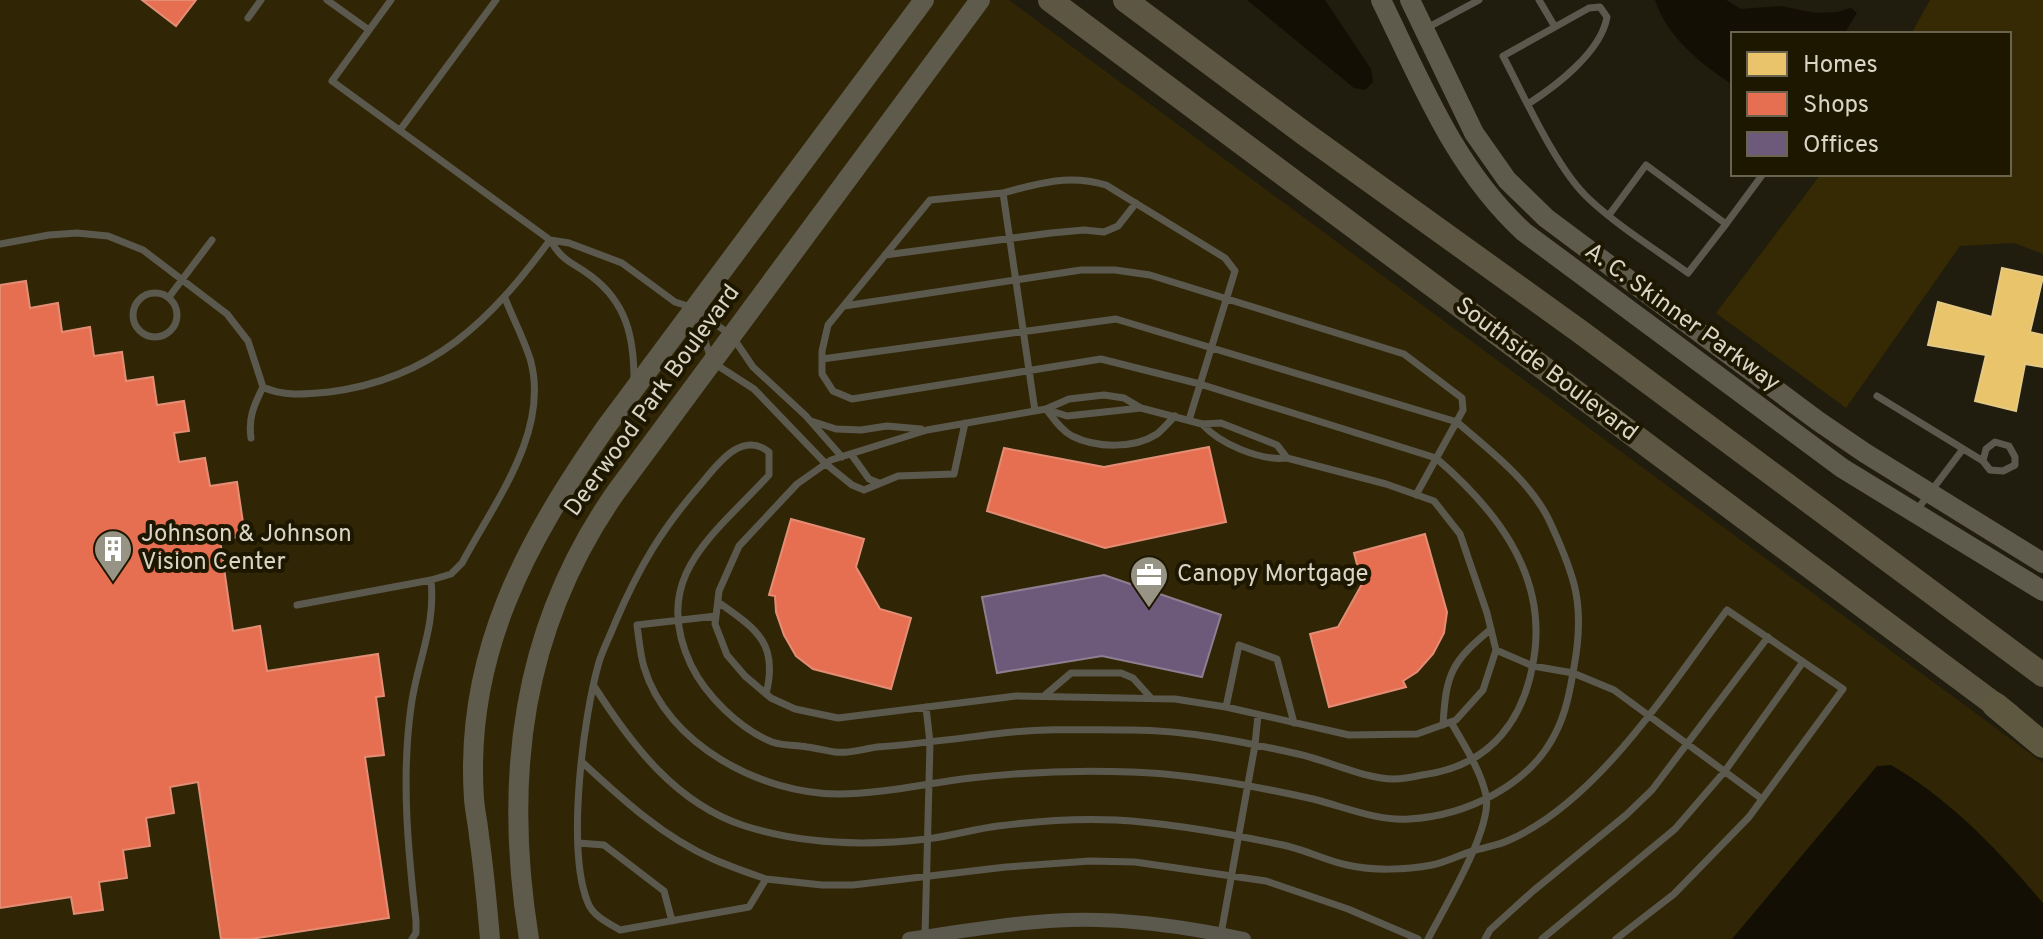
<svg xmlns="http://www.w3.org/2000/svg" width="2043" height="939" font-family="Overpass,sans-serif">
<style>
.built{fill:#302606}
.green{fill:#352a04}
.water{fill:#140f04}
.homes{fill:#e9c46a;stroke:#e4c985;stroke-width:2}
.shops{fill:#e76f51;stroke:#e38d74;stroke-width:2}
.offices{fill:#6d597a;stroke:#8d7e90;stroke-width:2}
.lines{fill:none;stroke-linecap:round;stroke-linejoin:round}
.service{stroke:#5b584e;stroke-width:7}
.minor{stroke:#5b584e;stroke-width:14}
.secondary{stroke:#5f5b4c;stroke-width:20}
.trunk{stroke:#5c5642;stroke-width:24}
.motorway{stroke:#5e5841;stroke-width:26}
.labels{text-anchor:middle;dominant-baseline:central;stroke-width:8;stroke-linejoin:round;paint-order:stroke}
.street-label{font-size:24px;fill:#d9d4c5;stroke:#1e1700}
.poi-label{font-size:24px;fill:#d9d4c5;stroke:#1e1700;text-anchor:start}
</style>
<rect width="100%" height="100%" fill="#201c0e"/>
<path class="built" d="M0,0H1009L2043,763V939H0Z"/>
<path class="green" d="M1930,0H2043V254L2014,243L1960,246L1846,408L1716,313L1821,174H2009V34H1911Z"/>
<path class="water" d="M1247,0H1325L1371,69L1373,82L1365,90L1354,88Z
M1655,0H1726L1741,9L1781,6L1816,13L1837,12L1851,8L1857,13L1844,34H1733V85C1701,64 1667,37 1655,0Z
M1891,765C1951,800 1998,850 2043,903V939H1732L1877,766Z"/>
<path class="homes" d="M2002,268L2043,277L2030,332L2043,335V367L2025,364L2016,411L1975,401L1986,355L1928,345L1938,302L1992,317Z"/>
<path class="shops" d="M142,0H196L176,26Z
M26,281L30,308L58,303L62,332L90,327L94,356L122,352L126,381L153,377L157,405L184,401L189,431L174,433L179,462L205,458L210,486L237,482L245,536L220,540L233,631L260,626L267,671L378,654L384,696L376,697L384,755L365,757L389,918L251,939H221L198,782L170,787L174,813L146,818L150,846L123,850L127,878L99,882L103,910L74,914L71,897L0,908V285Z
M1209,447L1226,522L1105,548L987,511L1004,448L1104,467Z
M791,519L864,539L856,567L880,609L911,618L891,689L813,669L796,656L784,635L776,612L775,596L769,595Z
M1425,534L1447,612L1444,633L1433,654L1417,672L1403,681L1406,687L1329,707L1310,634L1338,627L1362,584L1354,553Z"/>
<path class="offices" d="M1104,575L1221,615L1202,677L1102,656L997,673L982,597Z"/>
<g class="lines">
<path class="service" d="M327,0L369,30
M391,0L332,81L550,240C564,263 571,261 591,276C627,303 634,338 634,380
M1539,0L1555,27L1503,56C1524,96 1557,170 1589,199C1619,227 1655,249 1688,273L1726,224L1646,165L1609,215
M248,18L261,0
M1425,29L1479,0
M1528,104C1556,86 1601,52 1607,17L1600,7L1589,8L1555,27
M400,130L496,0
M1003,193C1039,183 1069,174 1106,185L1225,258L1235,271L1189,420
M1726,224L1763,174
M550,240L569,243L622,263L675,302L694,308L732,336L753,367L806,416L842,457
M0,244L49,235L77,233L108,236L143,250L227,314L248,341L263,387C283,397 308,394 329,392C433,379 491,320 550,240
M885,255L1051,233L1084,230L1104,232L1118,226L1136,203
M133 315a22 22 0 1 1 44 0a22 22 0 1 1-44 0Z
M169,297L212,240
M844,306L1081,270H1115L1150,275L1404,354L1462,398L1463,410L1416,495
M696,314L712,362L754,389L826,464L852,485L864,490L898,476L954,474L965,423
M1877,396L1983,461L1990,470L2003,471L2015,465V457L2009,446L1995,442L1986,449L1983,461
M1046,409C1054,419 1061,430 1072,436C1096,448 1134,449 1157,434C1163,429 1169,422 1175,416
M1048,410L1067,416L1141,408
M1035,411L1003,193L930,200L828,325L822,351V374L833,391L852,399L1101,359L1200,384L1436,458C1494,508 1544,570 1535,650C1527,718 1492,766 1422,775C1413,777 1403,779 1394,779C1361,778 1330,761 1298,754C1244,742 1187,730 1131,730C1089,730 1045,728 1003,733C961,738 919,744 877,747C863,749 849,754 835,752C826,751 817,748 807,747C796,745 783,746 772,742C740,729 706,696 691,665C649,577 714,535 769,475V452C741,430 717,465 701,484C661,530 639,567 615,623C610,636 603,649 599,662C583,718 566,850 588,903C593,916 608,923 620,930L749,907L766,879L822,885H853L1006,867L1090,861L1135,862L1266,881L1348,909L1418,939
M811,421L836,429L861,430L887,426L921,429
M1202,424C1220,444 1260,461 1287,458L1386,484L1434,501L1460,534L1487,613L1496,650L1483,690L1456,720L1417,734L1349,735L1226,707L1175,699L1016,696L838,718L795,709L771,698L745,676L727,655L715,624L719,591L739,546L797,484L831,460L927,430L1046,409L1069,399L1104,395L1124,398L1141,408L1202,424L1221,423L1277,445L1287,458
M251,438C248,418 254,405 263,387
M851,454L869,479L879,483
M1916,511L1963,449
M718,602C756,629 779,643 766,694
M297,605L431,580L451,574L462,563C494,503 549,433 531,362C525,341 513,319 505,298
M716,616L637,625C639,639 640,654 644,667C667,745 762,794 838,794C883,794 927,783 971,778C1024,772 1079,770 1132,772C1192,774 1255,786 1313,799C1345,807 1376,821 1409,819C1465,816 1529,786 1555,734C1566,713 1570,691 1574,667C1579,640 1581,611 1574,584C1568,562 1558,539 1548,518C1528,479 1489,450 1457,422L1116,319L822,359
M1496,650L1533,666L1573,673L1614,690L1762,799
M594,686C631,744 676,804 745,826C804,845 866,846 927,839C951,836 974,829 998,826C1037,821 1077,818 1116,820C1170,823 1225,833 1278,844C1302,848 1324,860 1347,865C1373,871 1406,870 1432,865C1447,862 1461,854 1476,850C1486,847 1498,845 1507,841C1597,803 1670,686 1727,610L1843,689L1749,817L1674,894L1616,939
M1044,696L1071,673H1121L1133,678L1151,698
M1226,707L1239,645L1277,659L1294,723
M1443,725C1446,674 1451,662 1491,629
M582,762C622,799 663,837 713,859C731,867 749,873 766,879
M578,843L604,845L664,891L672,921
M1221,934L1255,745L1258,715
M925,936L930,743L926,707
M412,939L416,933V921C408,850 401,778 411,707C417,661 436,628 431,580
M1428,939C1444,908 1493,828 1486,795C1480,769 1464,745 1451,722
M1485,939L1490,930L1533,891L1626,815L1652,790L1768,637
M1542,939L1675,829L1725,771L1803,662"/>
<path class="minor" d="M909,939C971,930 1036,918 1098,920C1148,921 1196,929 1244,939"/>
<path class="secondary" d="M1381,0C1421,82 1455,169 1524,232L1842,468L2043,591
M1410,0L1474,133L1507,180L1546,218L1818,421L1865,453L2043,563
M490,939C487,904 484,870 479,836C478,824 475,812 474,799C464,654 526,542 606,427L924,0
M529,939C503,778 521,628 616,492L980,0"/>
<path class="trunk" d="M1050,0L2009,715
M1125,0L1305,134L1582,333L2043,675"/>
<path class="motorway" d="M1995,705L2043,745"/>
</g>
<defs>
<symbol id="building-pin" viewBox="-11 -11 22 30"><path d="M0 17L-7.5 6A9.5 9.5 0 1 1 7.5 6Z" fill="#989485" stroke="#1e1700"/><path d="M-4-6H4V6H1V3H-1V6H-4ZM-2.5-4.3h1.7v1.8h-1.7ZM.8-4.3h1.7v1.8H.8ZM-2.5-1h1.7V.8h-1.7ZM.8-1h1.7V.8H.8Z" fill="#fff"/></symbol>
<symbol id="office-pin" viewBox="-11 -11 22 30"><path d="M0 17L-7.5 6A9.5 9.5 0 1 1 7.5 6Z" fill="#989485" stroke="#1e1700"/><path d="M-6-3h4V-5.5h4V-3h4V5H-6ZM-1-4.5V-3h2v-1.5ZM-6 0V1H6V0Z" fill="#fff"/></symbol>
</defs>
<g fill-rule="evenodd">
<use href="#building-pin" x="91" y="527" width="44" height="60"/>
<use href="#office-pin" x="1127" y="553" width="44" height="60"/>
</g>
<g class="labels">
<g class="street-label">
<text transform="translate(1682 318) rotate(36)">A. C. Skinner Parkway</text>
<text transform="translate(1546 370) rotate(37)">Southside Boulevard</text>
<text transform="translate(653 401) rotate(-54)">Deerwood Park Boulevard</text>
</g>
<g class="poi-label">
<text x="141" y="535">Johnson &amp; Johnson<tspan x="141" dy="28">Vision Center</tspan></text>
<text x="1177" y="575">Canopy Mortgage</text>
</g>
</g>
<rect x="1731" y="32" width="280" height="144" fill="#1e1700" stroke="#69634f" stroke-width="2"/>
<rect x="1747" y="52" width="40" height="24" fill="#e9c46a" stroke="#69634f" stroke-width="2"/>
<text x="1803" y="72" font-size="24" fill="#d9d4c5">Homes</text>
<rect x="1747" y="92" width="40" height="24" fill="#e76f51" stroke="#69634f" stroke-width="2"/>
<text x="1803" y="112" font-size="24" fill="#d9d4c5">Shops</text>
<rect x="1747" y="132" width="40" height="24" fill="#6d597a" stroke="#69634f" stroke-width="2"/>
<text x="1803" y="152" font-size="24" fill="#d9d4c5">Offices</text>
</svg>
